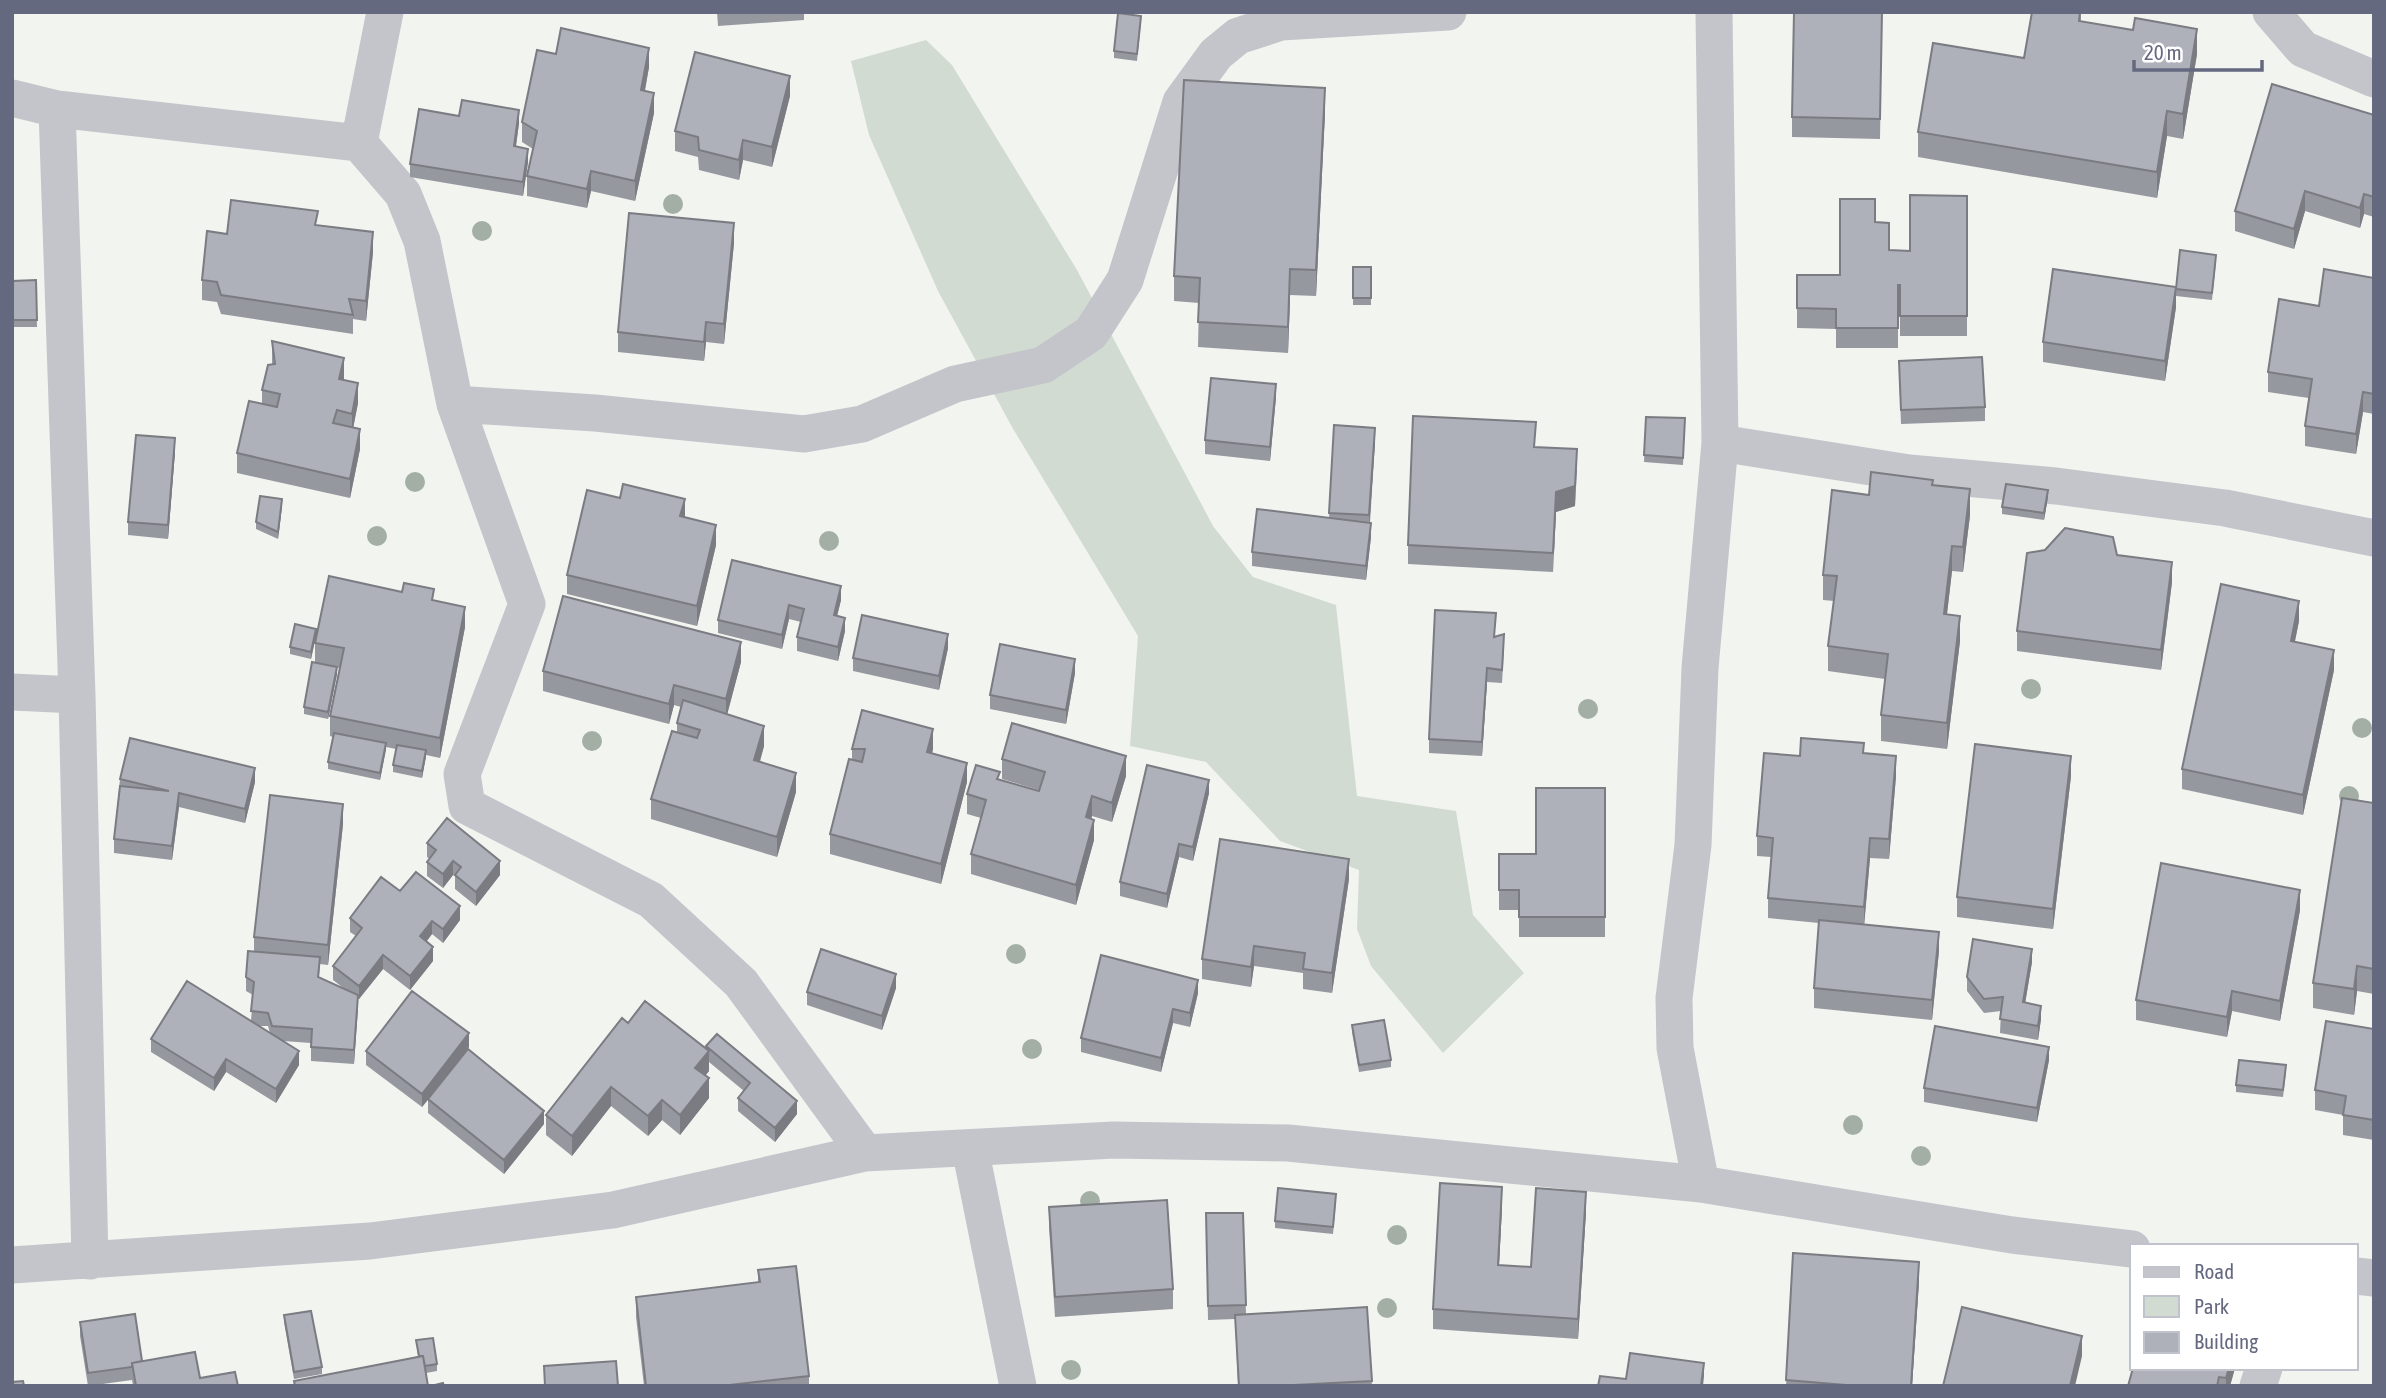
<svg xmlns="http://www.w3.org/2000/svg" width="2386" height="1398" font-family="'Asap Condensed',sans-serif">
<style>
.green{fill:#d2dbd2}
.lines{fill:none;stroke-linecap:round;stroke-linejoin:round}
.street{stroke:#c4c5ca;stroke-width:37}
.tree{fill:#a3afa4}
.wall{fill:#9698a0;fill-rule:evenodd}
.shaded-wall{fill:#7a7c82}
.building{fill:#aeb1ba;stroke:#7a7c82;stroke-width:2}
</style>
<rect width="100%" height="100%" fill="#f2f4f0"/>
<path class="green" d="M926,40L952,65L1077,270L1213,526L1253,577L1336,605L1357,796L1456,811L1473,915L1524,973L1443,1053L1371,966L1357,929L1359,870L1280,841L1206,762L1130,746L1138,636L1012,427L938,291L869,135L851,61Z"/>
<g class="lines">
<path class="street" d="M2271,12L2303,49L2374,79
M12,98L57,109L359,143L385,12
M57,109L77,695L90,1261
M359,143L403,194L422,241L455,404L527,604L462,774L467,806L651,900L741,983L865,1153
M455,404L595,413L804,434L862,424L955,384L1043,365L1091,333L1125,280L1181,102L1216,54L1238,36L1281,22L1448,12
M1720,443L1909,473L2056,486L2225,508L2374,538
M12,692L77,695
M970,1148L1018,1386
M1701,1184L1675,1048L1674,998L1693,845L1700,668L1720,443L1714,12
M12,1265L370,1241L613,1210L865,1153L1114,1140L1288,1143L1701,1184L2012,1235L2132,1249
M2356,1276L2374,1278
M2258,1386L2264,1368"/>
</g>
<g class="tree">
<circle cx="673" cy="204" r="10"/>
<circle cx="482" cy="231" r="10"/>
<circle cx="415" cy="482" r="10"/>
<circle cx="377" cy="536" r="10"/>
<circle cx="829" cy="541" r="10"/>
<circle cx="2031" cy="689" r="10"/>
<circle cx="1588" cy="709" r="10"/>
<circle cx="2362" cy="728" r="10"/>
<circle cx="592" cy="741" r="10"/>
<circle cx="2349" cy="796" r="10"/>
<circle cx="1016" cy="954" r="10"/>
<circle cx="1032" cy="1049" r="10"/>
<circle cx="1853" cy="1125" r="10"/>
<circle cx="1921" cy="1156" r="10"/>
<circle cx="1090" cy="1201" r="10"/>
<circle cx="1397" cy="1235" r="10"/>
<circle cx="1387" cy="1308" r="10"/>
<circle cx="1071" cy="1370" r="10"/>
</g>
<path class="wall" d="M717,12H804V20L718,26Z
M1882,12L1880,139L1792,137V117Z
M2081,12V22L2197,54L2183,139L2167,136L2157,198L1918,157V132L2024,58Z
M1141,23L1137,61L1114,58V51Z
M556,54L649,67L645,91L654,113L635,201L591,191L587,208L527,196V176L533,149L522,142V122Z
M790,96L772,167L743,160L739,180L699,170L698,157L675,151V131Z
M1325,113L1316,296L1290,295L1288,353L1198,347L1199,303L1174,301V276Z
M2374,115V217L2364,214L2360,228L2305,211L2294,249L2235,231V211Z
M459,116L519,123L516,146L528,162L523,196L410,177V164Z
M1967,196V336H1900V305H1898V348H1836V329L1797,328V275H1840L1875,222L1889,250L1910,251Z
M318,226L373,252L366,321L353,319V334L221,314L217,302L202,300V280L227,234Z
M734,243L724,344L706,342L704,361L618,352V332Z
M2216,262L2212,300L2176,296V307L2165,381L2043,362V342L2176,287Z
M1353,267H1371V305H1353Z
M2374,278V414L2363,412L2356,454L2305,446V426L2309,398L2268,392V372L2319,306Z
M36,280L37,327H12V281Z
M272,341L344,378L343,380L358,403L353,428L360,449L350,498L237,473V453L262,404V390L272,364Z
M1899,374L1985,407V421L1901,424Z
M1276,397L1270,461L1205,454V440Z
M1646,417L1685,418L1683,465L1644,462Z
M1334,425L1375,442L1370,523L1371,537L1366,580L1252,566V552L1329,518Z
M1535,447L1577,469L1575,506L1556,512L1553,572L1408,564V545Z
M175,452L168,539L128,535V522Z
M1933,485L1970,515L1963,572L1952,571L1947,614L1960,641L1947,749L1881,741V715L1885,679L1828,671V646L1834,601L1823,600V575L1869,495Z
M2048,497L2044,520L2002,514V507Z
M282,506L278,539L256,529V522Z
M685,517L716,545L697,626L567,594V575Z
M2045,550L2117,555L2172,582L2161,670L2017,651V631Z
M732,560L841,600L837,616L845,631L838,661L797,651V637L801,622L789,619L782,649L718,633V620Z
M434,601L465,627L440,758L426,755L422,778L393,772V765L396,749L386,747L380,780L328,769V762L333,737L330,736V716L340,668L315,663V643Z
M2299,621L2295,641L2334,670L2303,815L2182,789V769Z
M316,636L311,659L290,654V647Z
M1495,637L1504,648L1502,683L1487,682L1482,756L1429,753V739Z
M948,648L939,690L853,671V658Z
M741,662L727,714L764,746L760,762L796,792L777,857L651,819V799L677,732V723L681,707L674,705L669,724L543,691V671Z
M1075,673L1066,724L990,709V695Z
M337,674L328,719L304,714V707Z
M852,749H933L932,754L967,782L941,884L830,854V834L852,760Z
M1864,753L1896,776L1889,859L1870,858L1864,924L1939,951L1932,1020L1814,1008V988L1819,923L1768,918V898L1771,857L1757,856V836L1800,756Z
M1002,759L1126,776L1112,822L1092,816L1091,819L1094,840L1076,905L971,874V854L981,818L967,814V794L1000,780L1039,791V790L1002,779Z
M2071,776L2053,929L1957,917V897Z
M120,779L255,782L245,823L179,807L172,860L114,853V839Z
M1605,788V937H1519V910H1499V854H1536Z
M1209,793L1193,861L1179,857L1167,908L1120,896V882Z
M2374,803V994L2357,991L2354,1015L2313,1008V983Z
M343,824L328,965L320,964L319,978L346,990L333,980V966L356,936L350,932V918L400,891L460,920L443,943L432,934L426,942L433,961L410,990L383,969L359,999H358L354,1064L311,1061V1043L283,1041L299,1065L276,1103L226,1072L214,1091L151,1052V1039L251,1021L253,995L246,991V977L254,951V937ZM258,1026H268L270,1033Z
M427,843L500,875L476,906L455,889V876L453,875L443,888L427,876V862L430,859L427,857Z
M1349,879L1332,993L1303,989V973L1254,966L1251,987L1202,979V959Z
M2300,910L2280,1021L2232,1011L2227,1037L2136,1020V1000Z
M2032,962L2025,1003L2041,1019L2038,1040L2000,1033L2001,1011L1984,1013L1967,991V977Z
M896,988L882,1030L807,1005V992Z
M1198,993L1190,1027L1173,1023L1161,1072L1081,1052V1038Z
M628,1023L706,1049V1046L797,1114L775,1142L738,1111V1098L744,1091L709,1062V1071L705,1076L709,1098L680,1135L662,1120L648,1136L611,1106L572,1156L546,1135V1115Z
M1352,1025L1391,1060V1067L1359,1072L1352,1032Z
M2374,1029V1140L2343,1135V1115L2315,1110V1090Z
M469,1047L443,1080L544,1124L504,1174L428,1113V1100L422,1107L366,1065V1051Z
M2049,1060L2037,1122L1924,1102V1088Z
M2286,1072L2283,1097L2236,1092V1085Z
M1336,1201L1333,1234L1275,1228V1221Z
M1049,1207L1173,1289V1309L1055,1317L1049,1227Z
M1502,1207L1499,1265L1531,1267L1586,1212L1578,1339L1433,1329V1309Z
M1206,1213H1243L1246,1314L1367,1307L1372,1386H1238L1235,1319L1208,1320Z
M1793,1253L1919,1282L1912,1386H1786Z
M758,1270L809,1376V1386H644L636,1317V1297L758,1283Z
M284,1315L322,1367V1374L294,1379L284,1322Z
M80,1322L142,1361L200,1378L238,1386H133L132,1380L88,1386L80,1336Z
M416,1340L437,1364V1371L426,1373L428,1386H294V1381L418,1357Z
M2133,1368H2235L2230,1386H2128Z"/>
<path class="shaded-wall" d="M2197,29V54L2183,139V114Z
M649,48V67L641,110V90Z
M790,76V96L772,167V147Z
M1325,88V113L1316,296V270Z
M654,93V113L635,201V181Z
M519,110V123L514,160V146Z
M2167,111V136L2157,198V172Z
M743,140V160L739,180V160Z
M528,149V162L523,196V182Z
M591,171V191L587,208V189Z
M2305,191V211L2294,249V229Z
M2364,194V214L2360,228V208Z
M734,223V243L724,344V324Z
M373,232V252L366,321V301Z
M1290,269V295L1288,353V327Z
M2176,287V307L2165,381V361Z
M706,322V342L704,361V342Z
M344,358V378L339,399V379Z
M358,383V403L352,434V414Z
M1276,384V397L1270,461V447Z
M2363,392V412L2356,454V434Z
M1375,428V442L1369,529V515Z
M360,429V449L350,498V479Z
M175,438V452L168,539V525Z
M1577,449L1575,506L1556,512L1553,572L1556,492Z
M1970,489V515L1963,572V547Z
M2048,490V497L2044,520V513Z
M282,499V506L278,539V532Z
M685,499V519L680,516Z
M1371,523V537L1366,580V566Z
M716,525V545L697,626V606Z
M1952,546V571L1944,639V614Z
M2172,562V582L2161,670V650Z
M841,586V600L834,628V615Z
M2299,601V621L2291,660V641Z
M789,605V619L782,649V635Z
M465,607V627L440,758V738Z
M1960,616V641L1947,749V723Z
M845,618V631L838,661V647Z
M316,629V636L311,659V652Z
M948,634V648L939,690V676Z
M741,642V662L726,719V699Z
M2334,650V670L2303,815V795Z
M1075,659V673L1066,724V710Z
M337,667V674L328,719V712Z
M1487,668V682L1482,756V742Z
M674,685V705L669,724V704Z
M764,726V746L754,780V760Z
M933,729V749L927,772V752Z
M386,743V750L380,780V773Z
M426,750V757L422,778V771Z
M1126,756V776L1112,822V803Z
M1896,756V776L1889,859V839Z
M2071,756V776L2053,929V909Z
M967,763V782L941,884V864Z
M255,768V782L245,823V809Z
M796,773V792L777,857V837Z
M1209,780V793L1193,861V847Z
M179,793V807L172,860V846Z
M1092,796V816L1086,837V817Z
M343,804V824L328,965V945Z
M1094,820V840L1076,905V885Z
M1870,838V858L1864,927V907Z
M1179,844V857L1167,908V894Z
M1349,859V879L1332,993V973Z
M453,861V875L443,888V874Z
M500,861V875L476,906V892Z
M2300,890V910L2280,1021V1001Z
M460,906V920L443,943V929Z
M432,921V934L420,950V936Z
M1939,932V951L1932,1020V1000Z
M1254,946V966L1251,987V967Z
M433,947V961L410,990V976Z
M2032,949V962L2023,1016V1002Z
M383,955V969L359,999V986Z
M2357,966V991L2354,1015V989Z
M896,974V988L882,1030V1016Z
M1198,980V993L1190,1027V1013Z
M2232,991V1011L2227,1037V1017Z
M358,995V1009L354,1064V1050Z
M2041,1006V1019L2038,1040V1026Z
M1173,1009V1023L1161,1072V1058Z
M469,1033V1047L422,1107V1094Z
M2049,1047V1060L2037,1122V1108Z
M299,1051V1065L276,1103V1089Z
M709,1051V1071L695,1088V1068Z
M226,1059V1072L214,1091V1078Z
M709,1078V1098L680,1135V1115Z
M611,1087V1106L572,1156V1136Z
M662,1100V1120L648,1136V1116Z
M797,1101V1114L775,1142V1128Z
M544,1111V1124L504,1174V1160Z
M1502,1187V1207L1498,1285V1265Z
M1586,1192V1212L1578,1339V1319Z
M1919,1262V1282L1912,1386H1911Z
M2082,1336V1356L2075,1386H2070Z
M1704,1363V1376L1703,1386H1701Z
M2229,1368H2235L2230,1386H2226V1378Z"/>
<path class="building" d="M1794,12H1882L1880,119L1792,117Z
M2032,12H2080L2079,21L2133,30L2135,18L2197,29L2183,114L2167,111L2157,172L1918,132L1933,43L2024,58Z
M1118,13L1141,16L1137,54L1114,51Z
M561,28L649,48L641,90L654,93L635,181L591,171L587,189L527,176L537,131L522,122L537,50L556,54Z
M695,52L790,76L772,147L743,140L739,160L699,150L698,137L675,131Z
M1184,80L1325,88L1316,270L1290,269L1288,327L1198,322L1200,278L1174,276Z
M2272,84L2374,115V197L2364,194L2360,208L2305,191L2294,229L2235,211Z
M462,100L519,110L514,146L528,149L523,182L410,164L419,109L459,116Z
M1910,195L1967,196V316H1900V285H1898V328H1836V309L1797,308V275H1840V199H1875V222L1889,223V250L1910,251Z
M231,200L318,211L315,225L373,232L366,301L349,299L353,315L221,295L217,282L202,280L207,231L227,234Z
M629,213L734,223L724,324L706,322L704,342L618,332Z
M2180,250L2216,255L2212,293L2176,289Z
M1353,267H1371V298H1353Z
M2053,269L2176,287L2165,361L2043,342Z
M2324,269L2374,278V394L2363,392L2356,434L2305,426L2312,379L2268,372L2279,299L2319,306Z
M36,280L37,320H12V281Z
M272,341L344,358L339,379L358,383L352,414L337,410L333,423L360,429L350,479L237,453L249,401L277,407L280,394L262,390L268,365L275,364Z
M1982,357L1985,407L1901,410L1899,361Z
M1211,378L1276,384L1270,447L1205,440Z
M1413,416L1536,422L1534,447L1577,449L1575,486L1556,492L1553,553L1408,545Z
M1646,417L1685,418L1683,458L1644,455Z
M1334,425L1375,428L1369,515L1329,513Z
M136,435L175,438L168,525L128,522Z
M1871,472L1933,480L1932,485L1970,489L1963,547L1952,546L1944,614L1960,616L1947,723L1881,715L1888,654L1828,646L1837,576L1823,575L1832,490L1869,495Z
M623,484L685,499L680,516L716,525L697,606L567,575L587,490L620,498Z
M2006,484L2048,490L2044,513L2002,507Z
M260,496L282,499L278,532L256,522Z
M1257,509L1371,523L1366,566L1252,552Z
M2065,528L2113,537L2117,555L2172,562L2161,650L2017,631L2027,553L2045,550Z
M732,560L841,586L834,615L845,618L838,647L797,637L804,609L789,605L782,635L718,620Z
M329,576L402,592L404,583L434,589L432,600L465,607L440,738L330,716L344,648L315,643Z
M2221,584L2299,601L2291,641L2334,650L2303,795L2182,769Z
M563,596L741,642L726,699L674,685L669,704L543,671Z
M1435,610L1496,613L1494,637L1504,634L1502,670L1487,668L1482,742L1429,739Z
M862,615L948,634L939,676L853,658Z
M295,624L316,629L311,652L290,647Z
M1000,644L1075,659L1066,710L990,695Z
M312,662L337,667L328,712L304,707Z
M683,700L764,726L754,760L796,773L777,837L651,799L672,731L697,738L700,730L677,723Z
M862,710L933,729L927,752L967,763L941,864L830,834L849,759L862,762L865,749H852Z
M1012,723L1126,756L1112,803L1092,796L1086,817L1094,820L1076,885L971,854L986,800L967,794L976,765L1000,772L997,779L1039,791L1045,772L1002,759Z
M334,733L386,743L380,773L328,762Z
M130,738L255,768L245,809L179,793L172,846L114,839L120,786L169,791L120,779Z
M1801,738L1864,743L1863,753L1896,756L1889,839L1870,838L1864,907L1768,898L1773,838L1757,836L1764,753L1800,756Z
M1975,744L2071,756L2053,909L1957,897Z
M397,745L426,750L422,771L393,765Z
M1147,765L1209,780L1193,847L1179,844L1167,894L1120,882Z
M1536,788H1605V917H1519V890H1499V854H1536Z
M270,795L343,804L328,945L254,937Z
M2342,798L2374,803V969L2357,966L2354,989L2313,983Z
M447,818L500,861L476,892L455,875L461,867L453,861L443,874L427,862L436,850L427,843Z
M1220,839L1349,859L1332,973L1303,969L1305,953L1254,946L1251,967L1202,959Z
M2161,863L2300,890L2280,1001L2232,991L2227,1017L2136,1000Z
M416,872L460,906L443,929L432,921L420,936L433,947L410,976L383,955L359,986L333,966L362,928L350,918L381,877L400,891Z
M1819,920L1939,932L1932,1000L1814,988Z
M1973,939L2032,949L2023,1002L2041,1006L2038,1026L2000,1019L2003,997L1984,999L1967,977Z
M821,949L896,974L882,1016L807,992Z
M248,951L320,957L318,977L358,995L354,1050L311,1047L312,1029L272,1026L268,1013L251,1011L254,982L246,977Z
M1101,955L1198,980L1190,1013L1173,1009L1161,1058L1081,1038Z
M187,981L299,1051L276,1089L226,1059L214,1078L151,1039Z
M412,991L469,1033L422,1094L366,1051Z
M645,1001L709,1051L695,1068L709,1078L680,1115L662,1100L648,1116L611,1087L572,1136L546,1115L622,1018L628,1023Z
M1384,1020L1391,1060L1359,1065L1352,1025Z
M2326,1021L2374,1029V1120L2343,1115L2346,1096L2315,1090Z
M1935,1026L2049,1047L2037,1108L1924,1088Z
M717,1034L797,1101L775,1128L738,1098L750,1083L706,1046Z
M468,1049L544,1111L504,1160L428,1099Z
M2239,1060L2286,1065L2283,1090L2236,1085Z
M1440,1183L1502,1187L1498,1265L1531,1267L1536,1188L1586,1192L1578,1319L1433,1309Z
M1278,1188L1336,1194L1333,1227L1275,1221Z
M1167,1200L1173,1289L1055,1297L1049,1207Z
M1206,1213H1243L1246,1305L1208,1306Z
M1793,1253L1919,1262L1911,1386H1858L1786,1380Z
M796,1266L809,1376L721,1386H646L636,1297L760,1282L758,1270Z
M1367,1307L1372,1381L1274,1386H1239L1235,1315Z
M1962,1307L2082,1336L2070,1386H1943Z
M311,1311L322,1367L294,1372L284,1315Z
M135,1314L142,1361L132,1363V1367L88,1373L80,1322Z
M433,1338L437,1364L425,1366L423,1356H419L416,1340Z
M195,1352L200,1378L235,1372L238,1386H136L132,1363Z
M1630,1353L1704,1363L1701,1386H1598L1600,1376L1626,1379Z
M423,1356L428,1386H295L294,1381Z
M616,1361L618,1386H543H545L544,1366Z
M2133,1368H2229L2226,1378L2219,1377L2217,1386H2128Z
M23,1381L24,1386H12V1382Z
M443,1383L444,1386H431Z"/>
<rect width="2386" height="1398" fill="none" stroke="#646980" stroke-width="28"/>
<rect x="2130" y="1244" width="228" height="126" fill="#ffffff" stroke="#c1c3cc" stroke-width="2"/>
<rect x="2144" y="1267" width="35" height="10" fill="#c4c5ca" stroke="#c1c3cc" stroke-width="2"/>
<text x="2194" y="1279" font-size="21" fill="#646980">Road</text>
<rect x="2144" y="1296" width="35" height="21" fill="#d2dbd2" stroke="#c1c3cc" stroke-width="2"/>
<text x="2194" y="1314" font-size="21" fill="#646980">Park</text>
<rect x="2144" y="1332" width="35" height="21" fill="#aeb1ba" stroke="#c1c3cc" stroke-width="2"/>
<text x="2194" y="1349" font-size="21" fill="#646980">Building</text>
<path d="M2134 60v10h128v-10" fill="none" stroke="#646980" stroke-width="3.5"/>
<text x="2144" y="60" font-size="21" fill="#646980" stroke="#ffffff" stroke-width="5" paint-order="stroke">20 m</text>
</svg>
